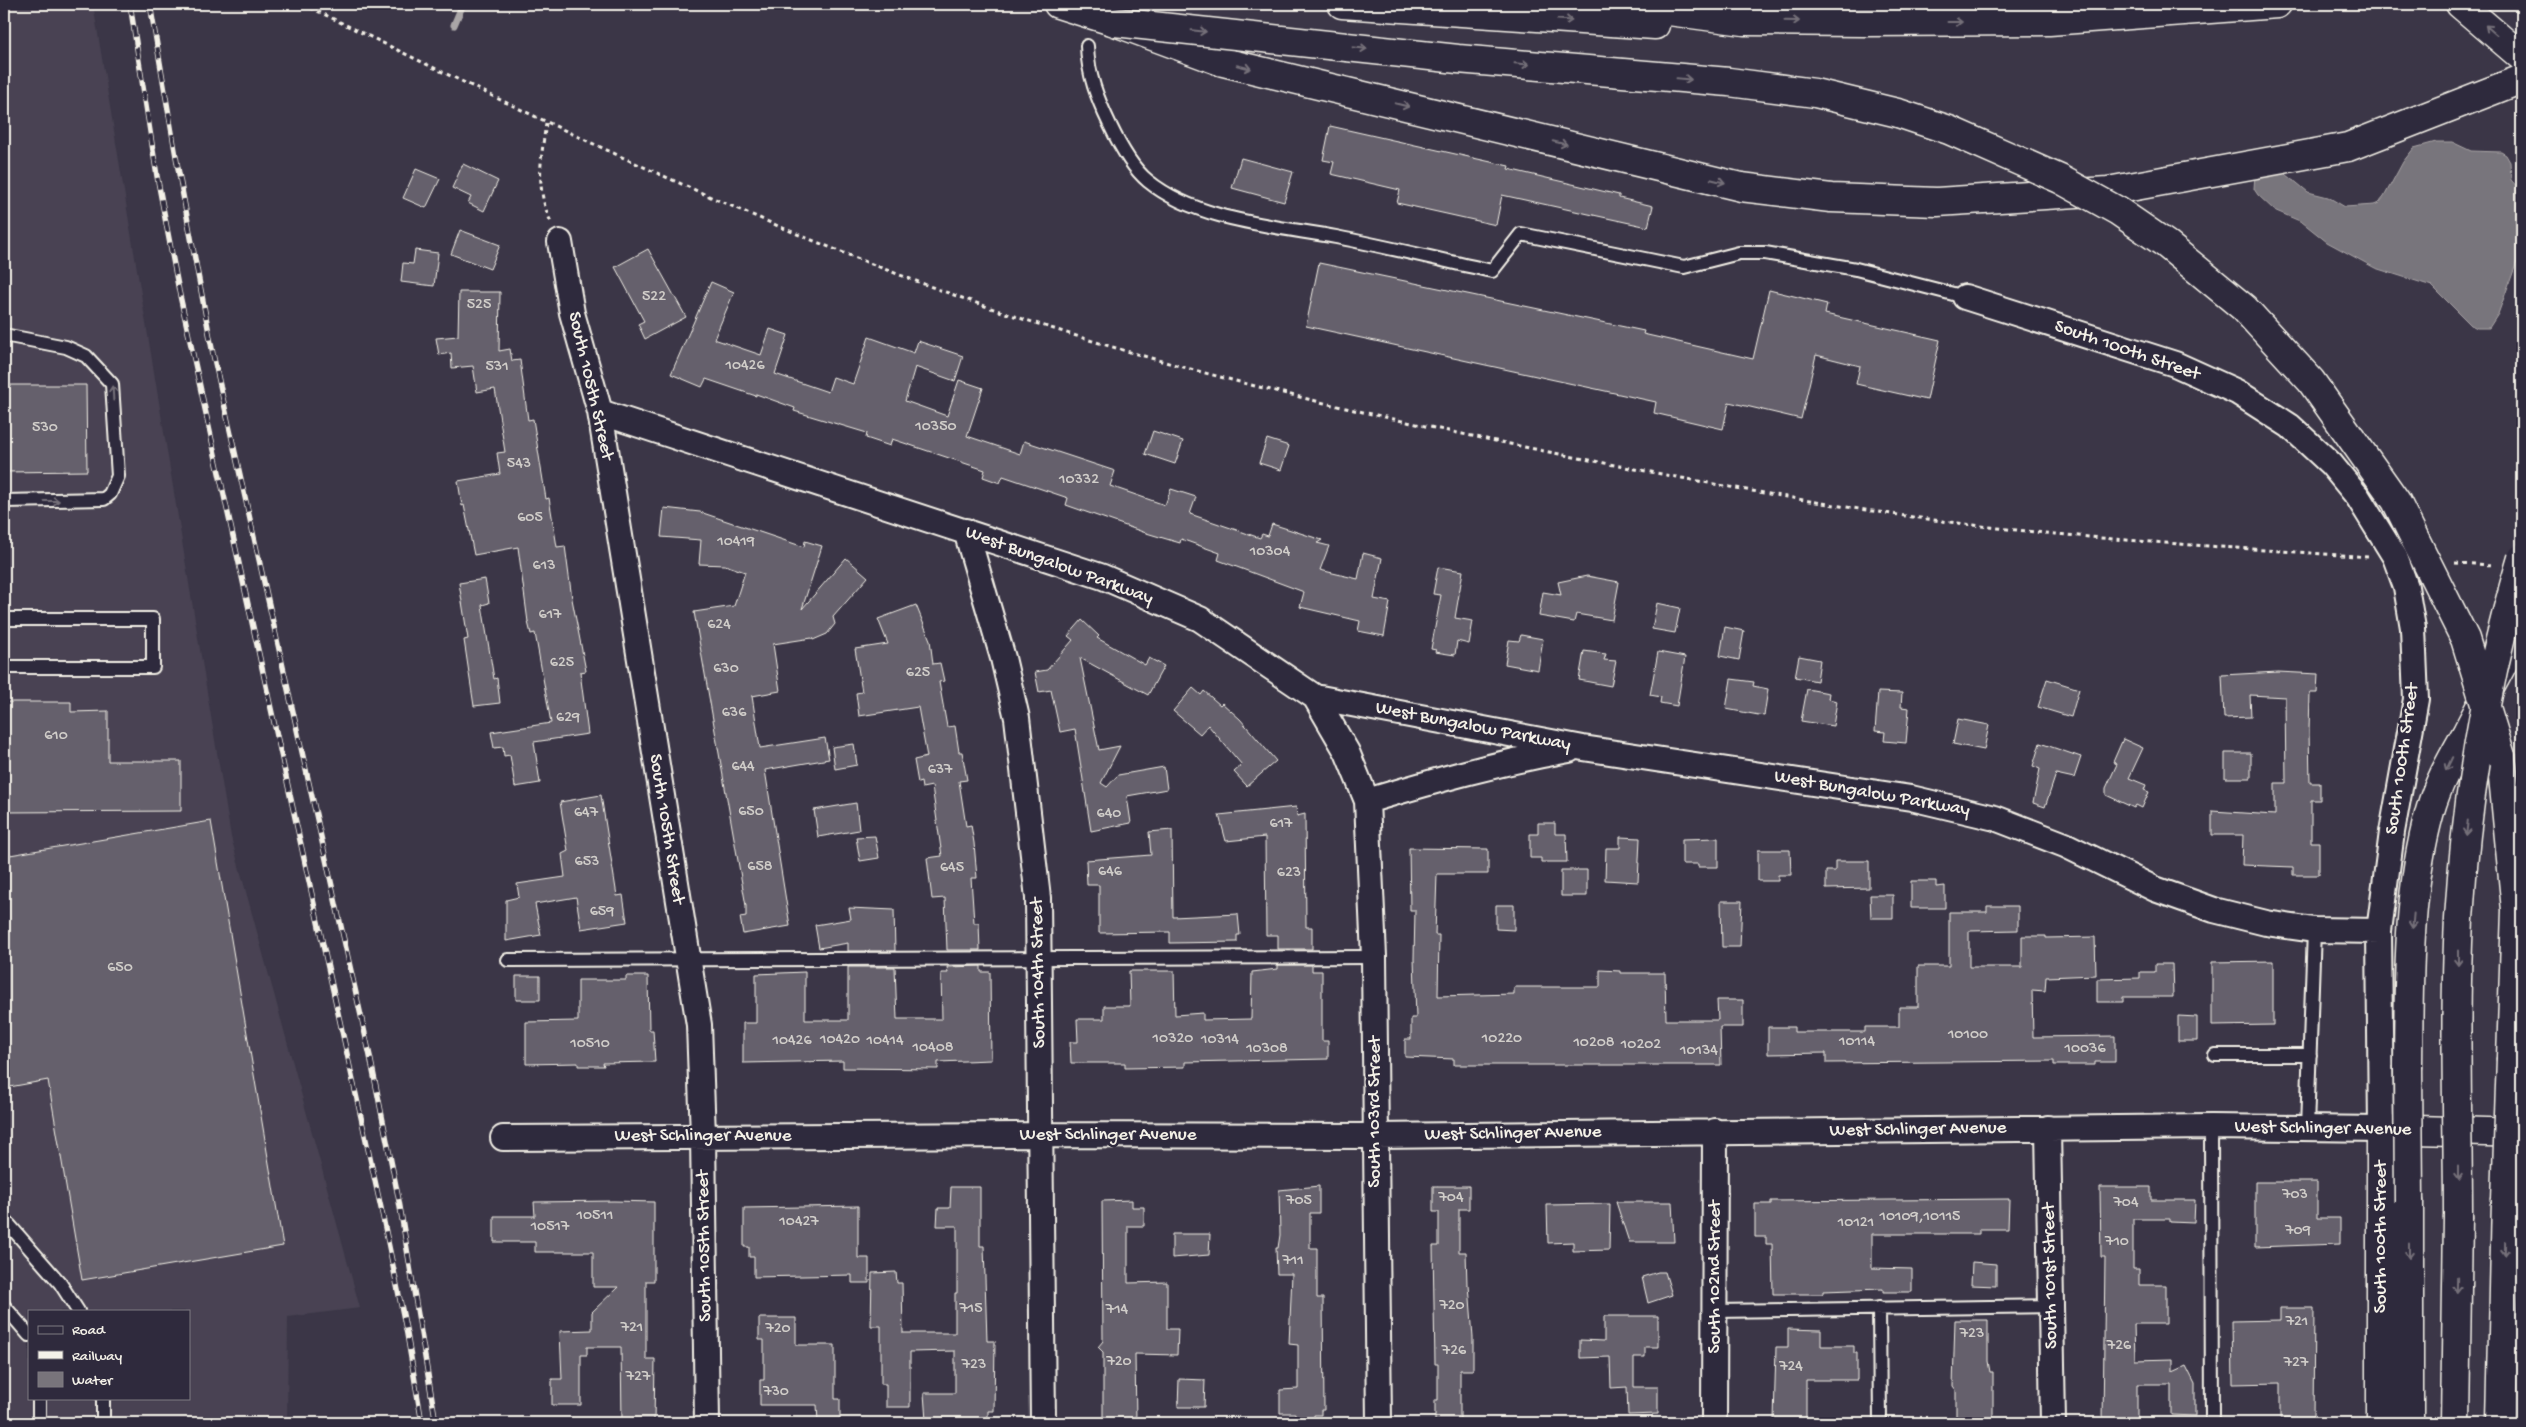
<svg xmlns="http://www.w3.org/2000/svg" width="2526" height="1427" font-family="'Gochi Hand',sans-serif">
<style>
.built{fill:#484352;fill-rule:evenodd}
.water{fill:#78747b;stroke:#aaa6a7}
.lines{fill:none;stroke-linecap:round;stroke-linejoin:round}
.stream{stroke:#aaa6a7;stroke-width:7}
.building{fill:#65616c;stroke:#f4f1e8}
.service-casing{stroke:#f4f1e8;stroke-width:16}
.minor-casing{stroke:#f4f1e8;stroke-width:28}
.tertiary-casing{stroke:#f4f1e8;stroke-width:31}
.motorway-casing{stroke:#f4f1e8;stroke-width:31}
.path{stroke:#f4f1e8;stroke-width:3;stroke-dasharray:4 4;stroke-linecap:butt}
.service{stroke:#2f2a3d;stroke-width:12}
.minor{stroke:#2f2a3d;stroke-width:24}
.tertiary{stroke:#2f2a3d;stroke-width:28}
.motorway{stroke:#2f2a3d;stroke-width:28}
.rail-casing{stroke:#f4f1e8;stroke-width:5.5}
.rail{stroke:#2f2a3d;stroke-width:4;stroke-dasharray:11;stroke-linecap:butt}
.minor-bridge-casing{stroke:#f4f1e8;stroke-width:28;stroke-linecap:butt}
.motorway-bridge-casing{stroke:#f4f1e8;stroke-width:31;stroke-linecap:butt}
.minor-bridge{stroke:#2f2a3d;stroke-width:24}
.motorway-bridge{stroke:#2f2a3d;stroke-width:28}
.oneway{stroke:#747079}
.labels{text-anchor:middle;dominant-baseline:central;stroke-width:5;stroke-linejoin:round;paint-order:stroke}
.number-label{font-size:16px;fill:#d0cdc9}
.street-label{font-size:19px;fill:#f4f1e8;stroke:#2f2a3d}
</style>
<rect width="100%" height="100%" fill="#3b3647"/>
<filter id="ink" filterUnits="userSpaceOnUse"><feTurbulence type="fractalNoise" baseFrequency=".02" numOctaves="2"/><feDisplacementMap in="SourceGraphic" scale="10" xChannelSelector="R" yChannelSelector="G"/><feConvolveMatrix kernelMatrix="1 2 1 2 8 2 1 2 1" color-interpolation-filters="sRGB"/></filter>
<g filter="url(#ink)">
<path class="built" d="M4,4H93L231,837L360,1308L288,1317L287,1423H4ZM29,1311H189V1398H29Z"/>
<path class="water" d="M2436,142H2452L2471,151L2501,152L2506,155L2510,162L2511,180L2522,192V248L2498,314L2489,328H2477L2471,325L2432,286L2375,268L2327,242L2302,222L2274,210L2258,195L2254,189L2255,174L2281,170L2308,192L2328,197L2345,207L2374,205L2379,203L2384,197L2403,162L2414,148Z"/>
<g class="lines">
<path class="stream" d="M454,25L463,4"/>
</g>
<path class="building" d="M1330,126L1509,166L1508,169L1619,195V198L1653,206L1648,227L1502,195L1496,225L1397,203L1400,190L1331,174L1334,162L1323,160Z
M1241,158L1293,172L1284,202L1232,188Z
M463,164L498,181L484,211L468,203L471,197L452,188Z
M416,169L440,179L426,208L403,198Z
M460,230L500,245L490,269L451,254Z
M648,249L686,317L645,339L638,324L644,321L615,267Z
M415,250L438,253L434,286L401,282L403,263L413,264Z
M1319,263L1644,331L1643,334L1753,359L1769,290L1827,304L1825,314L1940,340L1927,400L1856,384L1860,366L1816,355L1801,419L1729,402L1723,429L1654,413L1656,402L1306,326Z
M711,282L734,292L714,339L761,355L770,329L788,335L775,374L828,392L833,377L853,384L869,337L914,353L918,341L963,356L955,381L915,367L905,401L947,416L959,380L983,388L967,436L1020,454L1024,441L1115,471L1110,486L1165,505L1171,489L1196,497L1190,514L1260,538L1262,534L1268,536L1272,524L1322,540L1317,543L1329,546L1320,570L1358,579L1363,553L1382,558L1374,599L1390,602L1384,636L1358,631L1360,621L1300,607L1304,592L1218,560L1220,553L1181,539L1180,543L1143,532L1066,505L1068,498L1003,476L1000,483L983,477L985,470L892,439L890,446L866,438L867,433L794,411L795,408L756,394V396L706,379L702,387L671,374Z
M459,292H500L499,351L510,349L512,361L520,360L528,420L533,419L546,499L549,498L557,547L565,546L572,599L586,671L580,672L588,734L534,742L540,783L515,787L510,755L504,756L503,747L494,748L491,732L551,723L535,633L531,634L528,622L518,547L474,555L464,505L462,506L458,481L500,474L497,453L505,452L495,389L477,392L473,366L452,368L451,353L439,355L436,338L458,336Z
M4,385H86L87,471L4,472Z
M1153,431L1183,441L1175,464L1145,454Z
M1267,439L1289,446L1281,470L1259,463Z
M664,508L700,512L804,547L805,541L822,546L802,609L846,558L868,577L833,617L835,624L827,634L813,640L812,638L773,644L780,691L752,696L760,748L825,738L829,759L765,770L790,926L743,934L740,917L746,916V906L694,612L734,606L745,572L725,565L699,564L701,540L661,537Z
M1438,567L1463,571L1455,618L1473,621L1469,644L1457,641L1455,655L1435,652L1436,650L1431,649L1441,595L1433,594Z
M1587,576L1619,582L1612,620L1576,614L1574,622L1539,616L1543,592L1561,595L1558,582Z
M485,579L489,603L482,605L494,679L497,678L500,703L474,706L464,640L468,639L459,583Z
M1657,603L1680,608L1675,633L1652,629Z
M916,605L930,640L933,664L940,663L944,681L939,682L947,727L955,726L959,752H962L967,780L959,781L966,826L971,825L974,843L977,878H971L974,923H979L980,950H947L945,898L932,899L927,858L942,856L932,786L922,788L921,782L918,783L914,760L927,757L918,707L859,716L856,693L862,692L855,649L888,644L878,619Z
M1082,620L1099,636L1097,638L1145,665L1149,658L1164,666L1148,695L1080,658L1099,750L1120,746L1101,783L1107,787L1118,775L1164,767L1167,789L1127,796L1131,823L1091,831L1075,729L1060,732L1051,690L1039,692L1035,672L1047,670L1073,640L1068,636Z
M1725,627L1744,631L1739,660L1720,656Z
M1521,635L1543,639L1538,670L1505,664L1509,640L1519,641Z
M1584,651L1606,654L1604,660L1616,661L1611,686L1579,680Z
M1658,652L1685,657L1677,706L1660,703L1661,697L1650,695Z
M1799,656L1820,660L1817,681L1795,677Z
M2278,672L2318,674L2317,693H2310L2309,730L2310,783H2320V800H2311V842H2319V875H2293V867L2242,865L2243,835H2212V811L2275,815V783H2286L2285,697L2250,695L2251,717L2224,718L2222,675Z
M1731,679L1754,682L1753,686L1768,689L1764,716L1726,709Z
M2047,679L2079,689L2071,717L2038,707Z
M1193,688L1201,695L1204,691L1220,705L1222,703L1240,719L1276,761L1247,786L1234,772L1242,765L1208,725L1200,734L1173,711Z
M1807,689L1829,693L1828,699L1837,701L1833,726L1801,721Z
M1878,692L1902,693L1901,707L1909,708L1906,743L1884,741L1885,732L1875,731Z
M9,702H71V712L108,711V761H181V811L4,812V703Z
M1958,719L1989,725L1984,750L1953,744Z
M2123,739L2143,748L2129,778L2146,785L2144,790L2149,792L2142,808L2136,805L2134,808L2106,795V788L2117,764L2113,762Z
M2040,743L2081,757L2074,778L2056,774L2045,807L2033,803L2040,769L2033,766Z
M854,744L857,765L835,769L832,747Z
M2225,753H2251V778H2225Z
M601,795L617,896L623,895L627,922L581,929L576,897L535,904L541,935L506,941V900L519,897L517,884L565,877L562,854L568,851L560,802Z
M856,803L859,830L818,837L814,810Z
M1296,807L1297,816L1305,814L1306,927H1312V949H1278V935H1266L1265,837L1226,841L1219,815Z
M211,821L283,1246L82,1280L48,1080L4,1088V856Z
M1538,823H1555V834H1566L1567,862H1541V858H1530V834H1538Z
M1172,830L1173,917L1238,914L1240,935H1237V942L1170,943V932L1099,933V885H1087L1086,860L1151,855L1149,832Z
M875,836L879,858L860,861L856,837Z
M1620,837L1640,838L1638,882L1605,880L1606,848H1620Z
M1718,838V867H1698V864H1682V839Z
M1409,848L1488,849V874H1437L1435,935H1439L1438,996L1514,994V987H1600V970L1620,971V973H1665L1666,1020H1718L1717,1000H1743V1027H1720L1721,1065H1454V1059L1405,1057V1039H1411V1018H1416L1414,959L1415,910H1410Z
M1758,850H1790L1791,875H1778V881H1758Z
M1835,861H1869V888L1826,889V871H1835Z
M1561,870H1587V896H1561Z
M1911,881H1936V887L1945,886V908H1911Z
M1870,895H1893V918H1871Z
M1721,901H1742L1740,947H1722Z
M1496,905H1514V930L1496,929Z
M1987,906H2018V930L1969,931V967H2022V936H2046V938L2095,937L2096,975L2046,977L2045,991L2032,990L2033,1037L2115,1036V1062H2095V1065H2054V1061L1826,1063V1053L1768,1054V1027H1794V1032H1865V1027H1899V1007H1918V966H1949V912H1987Z
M849,908L894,910L895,951H848V943L819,948L815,925L851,919Z
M2273,961V1025L2212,1026V962Z
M2155,964H2172L2173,997H2123V1002H2097V979L2140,978V972H2155Z
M1278,965H1312V971H1322V1041H1328V1059L1185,1062V1067L1125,1068V1063H1071L1070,1042H1078L1077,1019H1104V1006H1130L1129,971H1174L1175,1015L1203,1013V1020L1251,1019L1252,972L1278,969Z
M981,966V972H990L991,1060L938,1062V1069L843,1068V1061L743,1063V1023H756V974L805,972V1020H848V967H895L897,1019H942L941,973H948L947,967Z
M516,976H540V1000H516Z
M626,976H648L649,1030H653L655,1062L603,1063L604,1066H578V1063L526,1064V1022L578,1021V980H626Z
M2178,1016L2197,1017V1041H2178Z
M2255,1182H2317V1218H2340V1244L2255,1247Z
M1319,1186V1213H1310V1248H1317V1298H1323L1324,1410H1321V1415H1314V1423H1295V1413H1280V1390L1298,1389V1345L1289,1344L1292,1274H1277L1276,1248H1278L1280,1235L1279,1190Z
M1433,1186H1469V1209H1459V1252H1466L1467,1285H1469L1473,1338V1370H1460V1423H1435V1400H1438V1364H1435L1433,1246H1439V1212H1433Z
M951,1187H980V1246H984L987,1341H995L994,1411H988V1421H926L924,1393H955V1351L910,1352V1407H886V1384H881V1326H871L872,1273L896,1272L897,1283H902L903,1333H955V1293H957V1226H937L938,1208H950Z
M2100,1187H2151V1200H2195L2194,1223L2170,1222V1219H2133V1269H2139V1285H2166V1324H2134L2135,1360L2173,1359V1372L2186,1366L2195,1384V1416L2171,1415V1384H2137V1423H2103L2105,1257H2101Z
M2009,1199L2008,1229H1979V1234H1872V1268L1912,1269V1292H1883V1289L1823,1291V1294H1773L1772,1244H1766V1237H1755V1204H1771V1201Z
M1132,1200V1207H1144V1226H1128V1283L1167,1282V1329H1178L1177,1355L1135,1354L1136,1421H1103V1352L1098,1347L1103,1341L1102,1201Z
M614,1201L654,1202V1281H646V1359H655L654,1423H622L621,1347H587V1355H581V1405H552V1379H562L560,1331L592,1330V1312L618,1287H593V1252H535V1242H494V1216H535L534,1202Z
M1616,1202H1672L1674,1242H1629Z
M1610,1204L1609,1250L1573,1251V1242L1548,1243L1547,1205Z
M858,1206V1258H869V1283H852V1275L754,1277V1257H749V1247H744V1208Z
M1172,1234H1210L1209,1255L1172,1258Z
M1972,1262L1996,1264V1286L1971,1285Z
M1658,1272H1665L1672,1295L1648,1303L1642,1277Z
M2280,1308H2314L2313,1418H2280V1383L2233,1384L2232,1321L2280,1320Z
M1604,1316H1658V1347H1645V1357H1634V1387H1658V1414L1628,1415L1627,1387L1611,1388L1610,1357L1580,1358V1340L1604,1341Z
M759,1318H796V1345H835V1399H840V1422H818L817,1405H760V1380H764V1340H759Z
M1955,1320H1988V1361L1990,1372H1993V1423H1956V1390L1953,1386Z
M1788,1329L1821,1330V1346H1854V1353H1857V1380H1806V1423H1778V1420H1774L1776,1347H1788Z
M1179,1379L1205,1380L1204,1407H1178Z"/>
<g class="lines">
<defs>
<path id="service" d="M1087,46C1088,75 1097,98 1110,125C1119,144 1132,168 1148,181C1197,221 1276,226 1336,237C1388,247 1440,260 1492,271L1521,234L1684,267L1739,253H1765L1856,269L1965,297
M4,335L66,347L86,356L112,384L118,476L110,494L104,499L4,501
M4,619H153V667H4
M508,960L1374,957
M2215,1055H2310
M2211,1127L2212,1423
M2307,1128L2314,930
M4,1219L60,1283L78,1311
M4,1306L29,1335
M1879,1308L1880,1423
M1715,1311L2052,1306
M103,1398V1423
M39,1423V1398"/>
<path id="minor" d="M560,242L572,313L600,412L699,1025L703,1136L707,1423
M1965,297L2175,364L2237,392L2290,426L2331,464L2358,497
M600,412L1103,577L1200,619L1315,697L1583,748L1911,798L1995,818L2065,845L2155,889L2214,910L2266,923L2314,930L2379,931
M966,531L1003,658L1017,718L1038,898L1043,1423
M1315,697L1347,752L1367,801L1374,957L1379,1423
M1367,801C1434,781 1500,762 1569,750
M2048,1128L2053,1423
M503,1138L1041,1135L1375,1136L2211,1127L2381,1129L2379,931L2392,832L2416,699L2413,628
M1714,1423L1715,1131"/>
<path id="tertiary" d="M2381,1423V1129L2522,1133"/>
<path id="motorway" d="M1058,4L1115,22L1223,62L1741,187L1831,198L1937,202L2108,191L2348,147L2522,79
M1342,4L1655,25
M1616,4L1744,21L1865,22L2049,21L2277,4
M2460,4L2522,57
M2501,756L2516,910L2511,1058
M2408,1066C2409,981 2407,893 2430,811C2438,782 2453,757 2467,732C2485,697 2503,663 2522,628
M2409,1423V1202
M2455,1423L2458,1218
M2501,1423L2506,1200"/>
</defs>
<use href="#service" class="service-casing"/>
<use href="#minor" class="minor-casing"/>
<use href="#tertiary" class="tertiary-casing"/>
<use href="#motorway" class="motorway-casing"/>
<path class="path" d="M303,4C537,118 770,234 1017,317C1195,376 1380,418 1564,455C1730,488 1898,520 2067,535C2167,544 2269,550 2369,557
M546,123C541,159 535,188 551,222
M2455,563L2494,565"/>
<use href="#service" class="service"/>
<use href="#minor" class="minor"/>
<use href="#tertiary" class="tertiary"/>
<use href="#motorway" class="motorway"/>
<defs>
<path id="rail" d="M130,4L157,176L179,291L381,1208L407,1334L422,1423
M150,4L179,174L213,354L370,1056L399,1201L436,1423"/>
</defs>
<use href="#rail" class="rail-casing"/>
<use href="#rail" class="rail"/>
<defs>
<path id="minor-bridge" d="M2358,497L2395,557L2406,587L2413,628"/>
<path id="motorway-bridge" d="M1115,22L1458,59L1729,82L1815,93L1898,113L1949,130L2060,179L2118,211L2166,244L2244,308L2311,381L2396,501L2465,639L2501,756
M2408,1066L2409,1202
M2506,1200L2511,1058
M2458,1218C2458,1119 2454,1019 2459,919C2466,797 2487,675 2522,558"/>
</defs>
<use href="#minor-bridge" class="minor-bridge-casing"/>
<use href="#motorway-bridge" class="motorway-bridge-casing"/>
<use href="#minor-bridge" class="minor-bridge"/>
<use href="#motorway-bridge" class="motorway-bridge"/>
</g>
<defs><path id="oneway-shaft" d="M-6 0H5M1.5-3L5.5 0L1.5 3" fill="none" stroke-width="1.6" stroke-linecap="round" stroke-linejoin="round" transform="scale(1.25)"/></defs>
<g class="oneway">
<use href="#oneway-shaft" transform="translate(1565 20) rotate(4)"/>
<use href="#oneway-shaft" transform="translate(1792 21) rotate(1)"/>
<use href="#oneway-shaft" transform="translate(1955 22)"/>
<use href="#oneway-shaft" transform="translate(2491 30) rotate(-139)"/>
<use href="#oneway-shaft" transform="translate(1199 31) rotate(6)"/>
<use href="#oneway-shaft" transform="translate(1360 48) rotate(6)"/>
<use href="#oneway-shaft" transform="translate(1522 64) rotate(5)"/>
<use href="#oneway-shaft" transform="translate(1244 67) rotate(14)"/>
<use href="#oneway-shaft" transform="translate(1684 79) rotate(5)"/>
<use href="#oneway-shaft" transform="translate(1402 105) rotate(14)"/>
<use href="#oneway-shaft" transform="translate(1560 143) rotate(14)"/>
<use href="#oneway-shaft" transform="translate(1718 181) rotate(14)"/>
<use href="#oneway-shaft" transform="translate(113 393) rotate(-93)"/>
<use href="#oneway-shaft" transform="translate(52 501)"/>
<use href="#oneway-shaft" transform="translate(2449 764) rotate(115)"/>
<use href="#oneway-shaft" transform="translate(2467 828) rotate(96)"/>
<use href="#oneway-shaft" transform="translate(2413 921) rotate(95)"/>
<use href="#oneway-shaft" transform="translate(2458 958) rotate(90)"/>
<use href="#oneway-shaft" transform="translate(2458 1173) rotate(90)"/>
<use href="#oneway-shaft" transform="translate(2505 1249) rotate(91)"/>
<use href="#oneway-shaft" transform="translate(2409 1251) rotate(90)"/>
<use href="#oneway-shaft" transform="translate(2457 1285) rotate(91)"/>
</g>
</g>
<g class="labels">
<g class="number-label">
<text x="654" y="297">522</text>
<text x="479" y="305">525</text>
<text x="745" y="366">10426</text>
<text x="497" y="367">531</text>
<text x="936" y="427">10350</text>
<text x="45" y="428">530</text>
<text x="519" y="464">543</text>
<text x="1079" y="480">10332</text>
<text x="530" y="518">605</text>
<text x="736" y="542">10419</text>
<text x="1270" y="552">10304</text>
<text x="544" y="566">613</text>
<text x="550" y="615">617</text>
<text x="719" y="625">624</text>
<text x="562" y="663">625</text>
<text x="726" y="669">630</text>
<text x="918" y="673">625</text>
<text x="734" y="713">636</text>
<text x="568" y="718">629</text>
<text x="56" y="736">610</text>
<text x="743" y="767">644</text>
<text x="940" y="770">637</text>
<text x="751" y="812">650</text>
<text x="586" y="813">647</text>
<text x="1109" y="814">640</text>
<text x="1281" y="824">617</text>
<text x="587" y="862">653</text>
<text x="760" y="867">658</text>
<text x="952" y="868">645</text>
<text x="1110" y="872">646</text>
<text x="1289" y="873">623</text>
<text x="602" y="912">659</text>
<text x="120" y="968">650</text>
<text x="1968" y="1035">10100</text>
<text x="1173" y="1039">10320</text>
<text x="1502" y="1039">10220</text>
<text x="840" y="1040">10420</text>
<text x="1220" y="1040">10314</text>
<text x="792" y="1041">10426</text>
<text x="885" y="1041">10414</text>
<text x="1857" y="1042">10114</text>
<text x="1594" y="1043">10208</text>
<text x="590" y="1044">10510</text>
<text x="1641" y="1045">10202</text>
<text x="933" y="1048">10408</text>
<text x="1267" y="1049">10308</text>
<text x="2085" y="1049">10036</text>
<text x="1699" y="1051">10134</text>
<text x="2295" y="1195">703</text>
<text x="1451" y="1198">704</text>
<text x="1299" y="1201">705</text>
<text x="2126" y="1203">704</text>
<text x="595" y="1216">10511</text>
<text x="1920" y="1217">10109,10115</text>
<text x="799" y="1222">10427</text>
<text x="1856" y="1223">10121</text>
<text x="550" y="1227">10517</text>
<text x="2298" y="1231">709</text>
<text x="2117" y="1242">710</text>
<text x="1293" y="1261">711</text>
<text x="1452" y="1306">720</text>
<text x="971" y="1309">715</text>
<text x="1117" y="1310">714</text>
<text x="2297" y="1322">721</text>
<text x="632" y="1328">721</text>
<text x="778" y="1329">720</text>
<text x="1972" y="1334">723</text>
<text x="2119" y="1346">726</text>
<text x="1454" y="1351">726</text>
<text x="1119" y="1362">720</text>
<text x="2296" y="1363">727</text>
<text x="974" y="1365">723</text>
<text x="1791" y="1367">724</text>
<text x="638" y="1377">727</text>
<text x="776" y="1392">730</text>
</g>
<g class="street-label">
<text transform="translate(2127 351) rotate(19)">South 100th Street</text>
<text transform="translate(590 386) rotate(77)">South 105th Street</text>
<text transform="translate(1059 566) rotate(20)">West Bungalow Parkway</text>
<text transform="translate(1473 727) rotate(11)">West Bungalow Parkway</text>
<text transform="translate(2403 759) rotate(-82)">South 100th Street</text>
<text transform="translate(1872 794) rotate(10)">West Bungalow Parkway</text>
<text transform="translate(666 829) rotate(81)">South 105th Street</text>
<text transform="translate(1039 973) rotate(-91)">South 104th Street</text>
<text transform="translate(1375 1112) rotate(-90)">South 103rd Street</text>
<text transform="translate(2323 1129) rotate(1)">West Schlinger Avenue</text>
<text transform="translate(1918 1130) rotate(-1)">West Schlinger Avenue</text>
<text transform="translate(1513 1134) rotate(-1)">West Schlinger Avenue</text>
<text x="1108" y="1135">West Schlinger Avenue</text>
<text x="703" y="1136">West Schlinger Avenue</text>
<text transform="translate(2381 1237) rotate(-90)">South 100th Street</text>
<text transform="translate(705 1246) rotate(-91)">South 105th Street</text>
<text transform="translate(2051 1276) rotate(-91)">South 101st Street</text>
<text transform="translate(1715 1277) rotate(-90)">South 102nd Street</text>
</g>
</g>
<rect width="2526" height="1427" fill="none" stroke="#2f2a3d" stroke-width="20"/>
<rect x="10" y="10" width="2506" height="1407" fill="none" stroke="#f4f1e8" stroke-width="2" filter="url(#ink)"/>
<rect x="28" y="1310" width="162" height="90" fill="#2f2a3d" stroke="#7e7a81"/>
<rect x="38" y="1326" width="25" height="8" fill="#2f2a3d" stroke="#7e7a81"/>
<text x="72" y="1334" font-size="15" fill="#f4f1e8">Road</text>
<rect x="38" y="1351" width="25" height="8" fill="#f4f1e8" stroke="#7e7a81"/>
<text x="72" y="1360" font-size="15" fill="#f4f1e8">Railway</text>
<rect x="38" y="1372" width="25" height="15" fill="#78747b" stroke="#7e7a81"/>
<text x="72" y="1384" font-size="15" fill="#f4f1e8">Water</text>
</svg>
